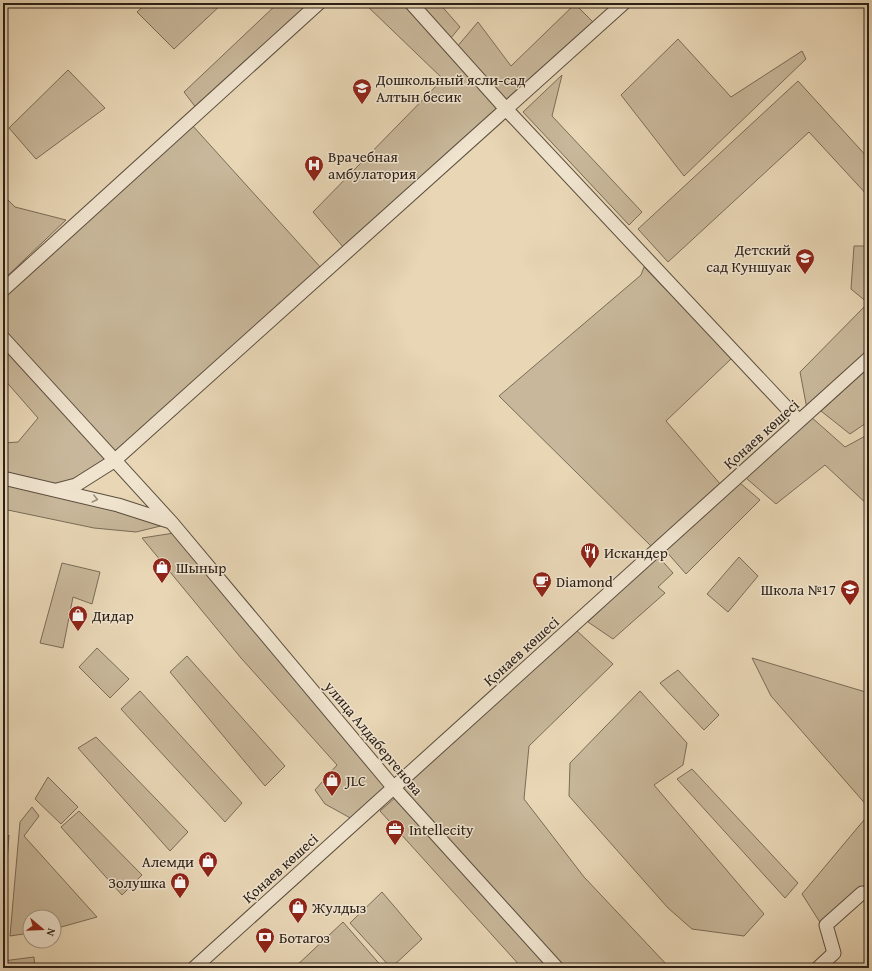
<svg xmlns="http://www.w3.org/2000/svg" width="872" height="971" font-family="'Gentium Book Plus',serif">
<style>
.green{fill:#c8b79a;stroke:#7a6c58}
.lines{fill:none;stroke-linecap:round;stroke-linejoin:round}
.minor-casing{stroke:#5b4e3e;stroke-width:15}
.minor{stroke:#f0e4cf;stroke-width:13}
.oneway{stroke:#988c7c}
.labels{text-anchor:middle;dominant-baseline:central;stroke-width:3;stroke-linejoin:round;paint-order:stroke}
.poi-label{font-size:15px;fill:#2c2017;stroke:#f0e4cf;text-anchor:start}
.street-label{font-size:15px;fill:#2c2017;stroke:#f0e4cf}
</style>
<rect width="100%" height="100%" fill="#e8d6b5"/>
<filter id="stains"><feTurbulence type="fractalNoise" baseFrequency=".005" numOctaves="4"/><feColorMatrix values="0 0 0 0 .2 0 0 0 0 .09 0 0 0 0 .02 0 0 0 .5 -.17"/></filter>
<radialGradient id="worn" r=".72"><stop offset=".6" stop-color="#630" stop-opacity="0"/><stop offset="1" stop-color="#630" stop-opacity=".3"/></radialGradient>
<path class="green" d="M147,3H223L174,49L137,12Z
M278,3H310L197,109L184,92Z
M364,3H405L499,110L344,248L313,212L443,79Z
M416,3H439L460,27L450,39Z
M575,4L593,22L506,104L456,48L478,22L511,66Z
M678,39L731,97L802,51L806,59L684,176L621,95Z
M68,70L105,108L36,159L9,128Z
M562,75L552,116L642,212L629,225L523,112Z
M798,81L869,159V197L809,132L668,262L638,229Z
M192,125L322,269L116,455L3,328V296Z
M3,195L15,207L66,220L3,280Z
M854,246H869V352L807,409L800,372L868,303L851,289Z
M644,267L732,358L666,421L721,485L651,546L499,396L641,275Z
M3,346L109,461L58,486L3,474V443L18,442L38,418L3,378Z
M869,367V421L850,434L821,411Z
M810,416L845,447L869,434V506L825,465L776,504L746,478Z
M3,483L169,524L136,532L94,528L3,509Z
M740,483L760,500L686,574L665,550Z
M174,533L387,787L354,820L325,804L315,790L337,765L241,658L142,538Z
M657,555L673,573L658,587L665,593L613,639L588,622Z
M739,557L758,576L728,612L707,594Z
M62,563L100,572L92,604L73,597L63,648L40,643Z
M576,630L613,664L529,746L524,799L584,877L667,965L692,968H565L401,789Z
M97,648L129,679L110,698L79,667Z
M187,656L285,766L265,786L170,672Z
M752,658L869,693V808L771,696Z
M678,670L719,715L704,730L660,683Z
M140,691L242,803L225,822L121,709Z
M640,691L687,743L683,765L654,785L764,914L744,936L692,929L668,908L569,796L570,763Z
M96,737L188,832L170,851L78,748Z
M692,769L798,883L785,898L677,779Z
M48,777L78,807L61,824L35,799Z
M396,797L552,968H522L380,811Z
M32,807L39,816L24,836L97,917L54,929V917H30V933L10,936L20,822Z
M79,811L142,875L122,895L61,827Z
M869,814V881L821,924L802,894Z
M9,835L3,917V841Z
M382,892L422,939L391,968L350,923Z
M343,922L383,968H294Z
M34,957L35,968H3V961Z"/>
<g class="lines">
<defs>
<path id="minor" d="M411,3L506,109L799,421
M3,290L319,3
M3,338L172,523L394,788L557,968
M3,478L118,505L171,522
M57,490L76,485L114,461L624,3
M194,968L869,358
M818,968L834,953L826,925L862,893"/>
</defs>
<use href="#minor" class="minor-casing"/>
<use href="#minor" class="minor"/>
</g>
<defs><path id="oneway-chevron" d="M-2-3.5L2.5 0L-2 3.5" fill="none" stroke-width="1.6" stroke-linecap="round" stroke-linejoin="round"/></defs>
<use class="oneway" href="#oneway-chevron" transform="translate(95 499) rotate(14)"/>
<defs>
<symbol id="school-pin" viewBox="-11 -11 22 30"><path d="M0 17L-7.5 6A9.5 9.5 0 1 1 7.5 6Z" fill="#8f2418" stroke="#f0e4cf"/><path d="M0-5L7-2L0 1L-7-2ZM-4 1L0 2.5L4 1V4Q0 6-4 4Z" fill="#fff"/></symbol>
<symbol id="hospital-pin" viewBox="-11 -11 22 30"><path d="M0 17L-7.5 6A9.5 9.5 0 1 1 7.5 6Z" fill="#8f2418" stroke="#f0e4cf"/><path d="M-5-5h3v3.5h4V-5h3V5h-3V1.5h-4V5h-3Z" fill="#fff"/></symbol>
<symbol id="restaurant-pin" viewBox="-11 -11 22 30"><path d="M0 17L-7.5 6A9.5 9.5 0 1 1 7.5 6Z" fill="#8f2418" stroke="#f0e4cf"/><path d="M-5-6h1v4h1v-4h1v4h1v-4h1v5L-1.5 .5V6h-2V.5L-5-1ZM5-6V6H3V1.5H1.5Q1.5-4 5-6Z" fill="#fff"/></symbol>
<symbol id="shop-pin" viewBox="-11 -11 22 30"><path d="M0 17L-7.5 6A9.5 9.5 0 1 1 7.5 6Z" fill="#8f2418" stroke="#f0e4cf"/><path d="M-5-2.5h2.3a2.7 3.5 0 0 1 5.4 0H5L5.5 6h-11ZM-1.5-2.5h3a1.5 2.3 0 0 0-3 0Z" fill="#fff"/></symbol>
<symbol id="cafe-pin" viewBox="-11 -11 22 30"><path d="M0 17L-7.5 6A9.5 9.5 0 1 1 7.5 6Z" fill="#8f2418" stroke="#f0e4cf"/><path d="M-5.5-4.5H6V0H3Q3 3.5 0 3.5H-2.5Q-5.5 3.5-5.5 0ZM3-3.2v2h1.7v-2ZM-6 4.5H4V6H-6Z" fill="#fff"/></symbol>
<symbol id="office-pin" viewBox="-11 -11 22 30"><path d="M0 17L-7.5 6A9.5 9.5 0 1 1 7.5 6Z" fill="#8f2418" stroke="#f0e4cf"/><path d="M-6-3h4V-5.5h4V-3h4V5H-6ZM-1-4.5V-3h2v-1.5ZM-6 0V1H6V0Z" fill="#fff"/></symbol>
<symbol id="bank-pin" viewBox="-11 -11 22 30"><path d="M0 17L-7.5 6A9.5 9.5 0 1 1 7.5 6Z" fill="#8f2418" stroke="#f0e4cf"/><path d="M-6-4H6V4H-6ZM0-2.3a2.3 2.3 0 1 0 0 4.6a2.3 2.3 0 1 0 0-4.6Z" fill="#fff"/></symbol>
</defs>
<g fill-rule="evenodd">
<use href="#school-pin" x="351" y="77" width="22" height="30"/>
<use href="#hospital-pin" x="303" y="154" width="22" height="30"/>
<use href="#school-pin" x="794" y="247" width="22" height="30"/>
<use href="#restaurant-pin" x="579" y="541" width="22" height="30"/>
<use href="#shop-pin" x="151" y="556" width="22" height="30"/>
<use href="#cafe-pin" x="531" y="570" width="22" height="30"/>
<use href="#school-pin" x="839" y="578" width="22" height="30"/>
<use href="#shop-pin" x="67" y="604" width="22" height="30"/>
<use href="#shop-pin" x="321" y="769" width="22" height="30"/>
<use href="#office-pin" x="384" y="818" width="22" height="30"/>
<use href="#shop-pin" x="197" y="850" width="22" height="30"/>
<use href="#shop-pin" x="169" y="871" width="22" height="30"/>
<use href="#shop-pin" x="287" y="896" width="22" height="30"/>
<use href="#bank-pin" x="254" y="926" width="22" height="30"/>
</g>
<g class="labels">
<g class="poi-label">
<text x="376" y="79">Дошкольный ясли-сад<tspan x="376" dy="17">Алтын бесик</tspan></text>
<text x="328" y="156">Врачебная<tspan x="328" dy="17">амбулатория</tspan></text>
<text x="791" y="249" text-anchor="end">Детский<tspan x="791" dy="17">сад Куншуак</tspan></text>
<text x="604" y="552">Искандер</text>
<text x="176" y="567">Шыныр</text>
<text x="556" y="581">Diamond</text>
<text x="836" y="589" text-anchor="end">Школа №17</text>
<text x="92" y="615">Дидар</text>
<text x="346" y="780">JLC</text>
<text x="409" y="829">Intellecity</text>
<text x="194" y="861" text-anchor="end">Алемди</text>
<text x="166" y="882" text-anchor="end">Золушка</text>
<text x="312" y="907">Жулдыз</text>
<text x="279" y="937">Ботагоз</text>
</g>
<g class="street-label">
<text transform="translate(761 434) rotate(-42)">Қонаев көшесі</text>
<text transform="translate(521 651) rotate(-42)">Қонаев көшесі</text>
<text transform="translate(374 738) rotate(50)">улица Алдабергенова</text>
<text transform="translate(280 868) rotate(-42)">Қонаев көшесі</text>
</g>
</g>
<rect width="872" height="971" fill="none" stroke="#e8d6b5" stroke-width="16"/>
<rect x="4" y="4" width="864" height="963" fill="none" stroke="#2c2017" stroke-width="2"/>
<rect x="8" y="8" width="856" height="955" fill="none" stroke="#2c2017"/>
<g transform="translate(42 929) rotate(109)"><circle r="19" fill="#f0e4cf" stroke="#a29685"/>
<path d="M0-3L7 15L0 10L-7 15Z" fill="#8f2418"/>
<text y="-6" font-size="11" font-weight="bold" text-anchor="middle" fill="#2c2017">N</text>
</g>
<rect width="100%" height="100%" filter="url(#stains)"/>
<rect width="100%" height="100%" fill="url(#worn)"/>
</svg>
